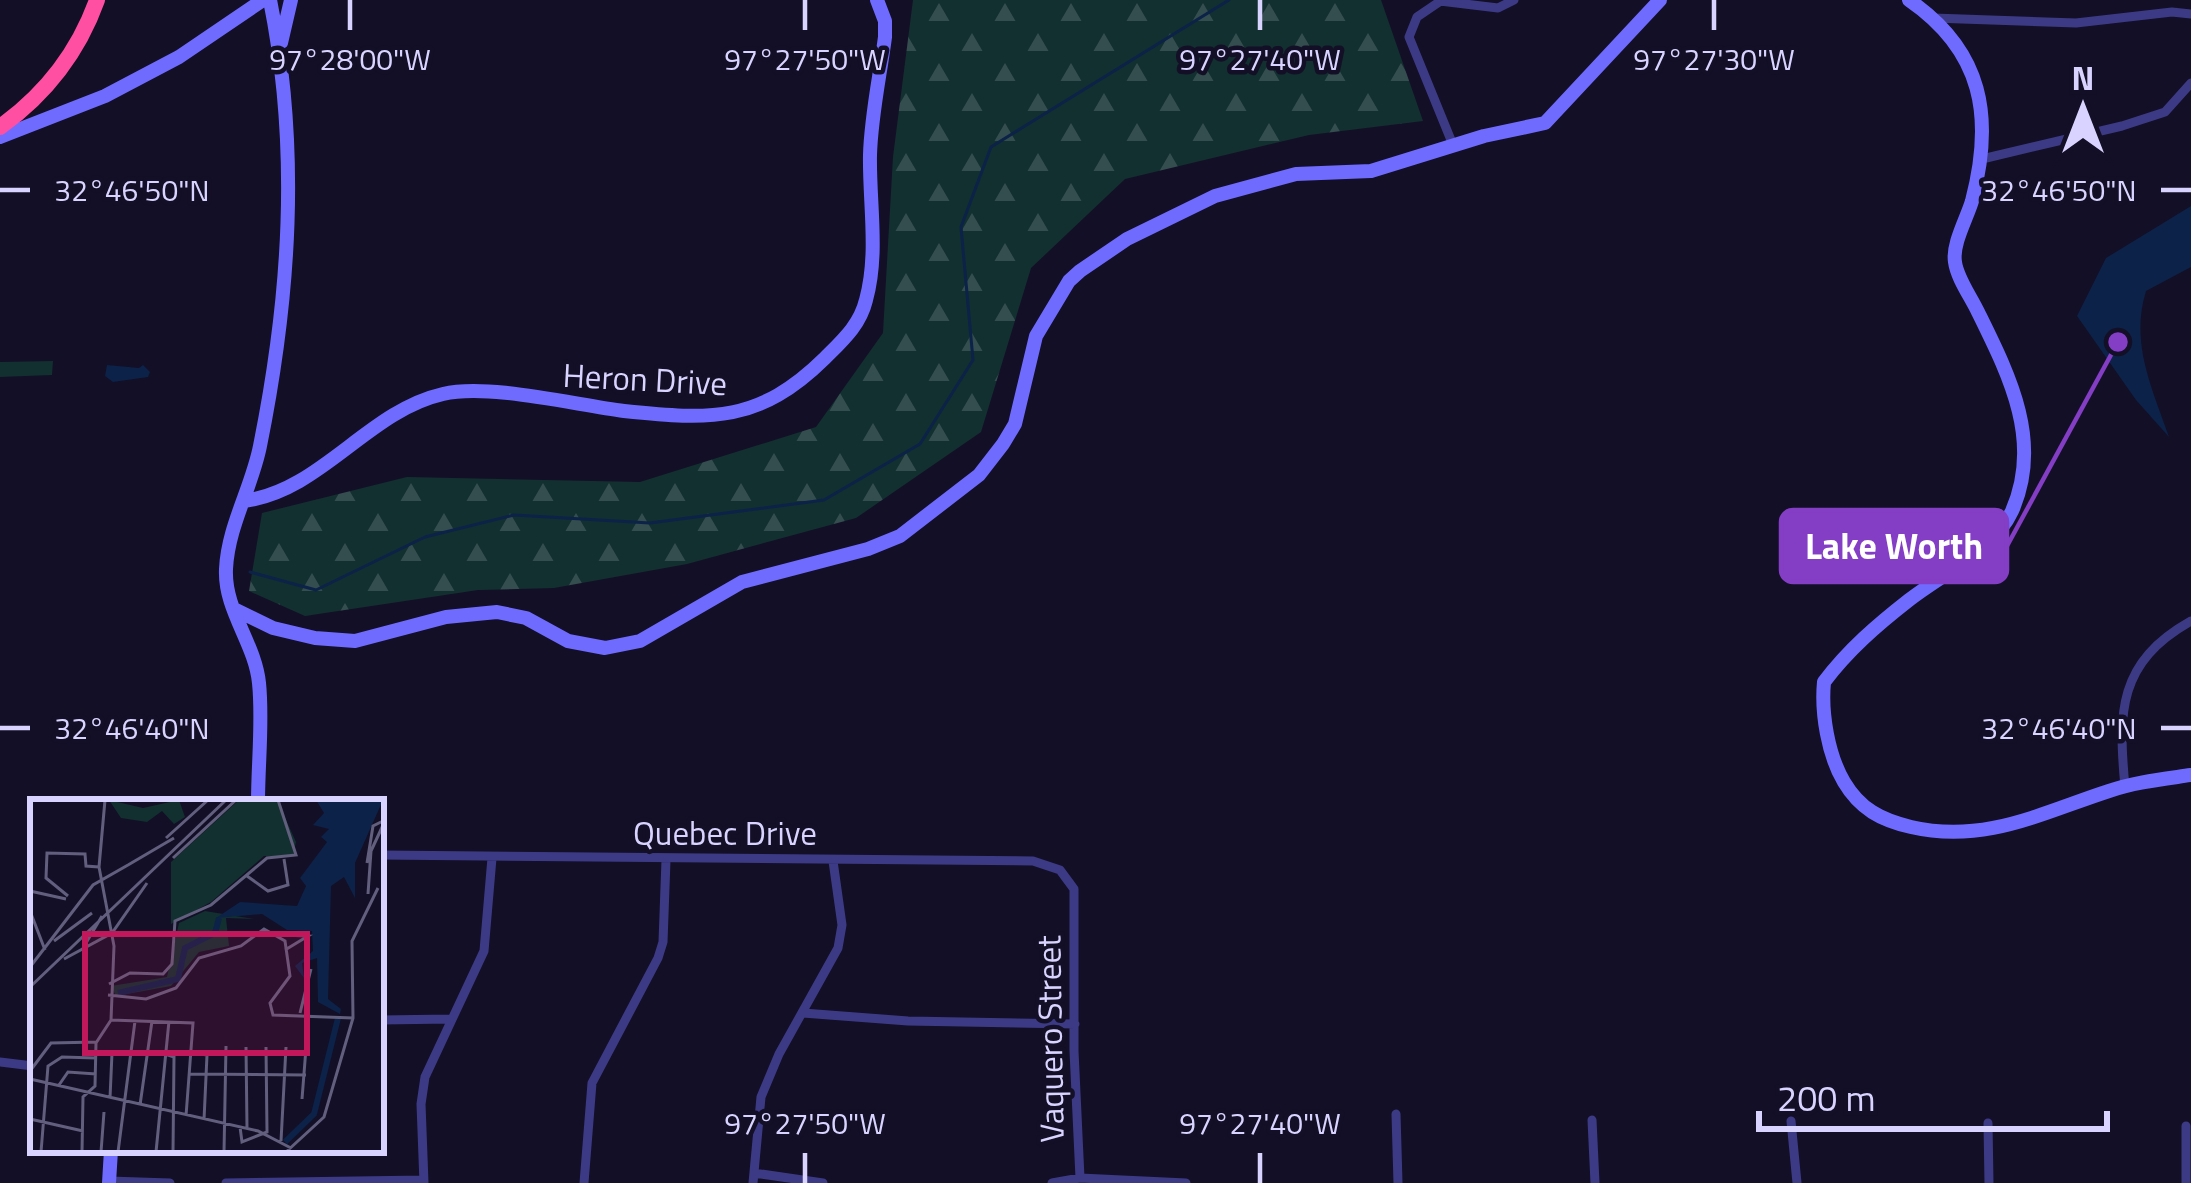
<svg xmlns="http://www.w3.org/2000/svg" width="2191" height="1183" font-family="'Titillium Web',sans-serif">
<style>
.green{fill:#12302f}
.forest{fill:url(#forest-firs)}
.water{fill:#0c2248}
.lines{fill:none;stroke-linecap:round;stroke-linejoin:round}
.stream{stroke:#0c2248;stroke-width:3}
.street{stroke:#3d3a85;stroke-width:9}
.secondary{stroke:#6f6bff;stroke-width:14}
.highway{stroke:#ff4fa3;stroke-width:16}
.ticks{fill:none;stroke:#d9d4ff;stroke-width:4.5}
.labels{text-anchor:middle;dominant-baseline:central;stroke-width:9;stroke-linejoin:round;paint-order:stroke}
.street-label{font-size:33px;fill:#d9d4ff;stroke:#130f26}
.inset-river{fill:none;stroke:#0c2248;stroke-width:6}
.inset-road{fill:none;stroke:#625e7d;stroke-width:3}
.view{fill:#c2185b;fill-opacity:0.15;stroke:#c2185b;stroke-width:6}
.inset-edge{fill:none;stroke:#d9d4ff;stroke-width:6}
.ticks-label{font-size:30px;text-anchor:middle;fill:#d9d4ff;stroke:#130f26;stroke-width:9;stroke-linejoin:round;paint-order:stroke}
.leader{fill:none;stroke:#843dc5;stroke-width:4.5}
.callout-dot{fill:#843dc5;stroke:#130f26;stroke-width:4.5}
.callout{fill:#843dc5;stroke:#843dc5;stroke-width:4.5}
.callout-label{font-size:36px;text-anchor:middle;font-weight:bold;fill:#fff}
</style>
<defs>
<pattern id="forest-firs" width="22" height="20" patternUnits="userSpaceOnUse" patternTransform="scale(3)"><rect width="22" height="20" fill="#12302f"/><path d="M5 1l3.5 6h-7zM16 11l3.5 6h-7z" fill="#344d4e"/></pattern>
</defs>
<rect width="100%" height="100%" fill="#130f26"/>
<path class="green" d="M53,361L52,375L0,377V362Z"/>
<path class="forest" d="M913,0H1381L1423,121L1309,135L1125,179L1031,268L981,432L856,518L687,564L554,588L478,590L305,616L249,591L262,513L407,477L640,482L816,427L883,333L893,157Z"/>
<path class="water" d="M2191,206V267L2146,291C2130,343 2152,388 2169,437L2136,400L2077,316L2106,258Z
M107,365L139,368L143,365L150,372L148,377L113,382L105,376Z"/>
<g class="lines">
<path class="stream" d="M250,572L316,590L425,537L514,515L650,523L824,500L920,444L973,360L961,227L991,147L1229,0"/>
<path class="street" d="M1442,0L1417,17L1409,37L1453,145
M1440,1L1498,8L1514,0
M1933,18L2076,23L2172,12L2191,14
M1982,159L2122,126L2165,112L2191,83
M2125,787C2118,712 2118,662 2191,621
M381,855L1033,861L1060,870L1074,889V1051L1080,1178
M803,1013L908,1021L1075,1024
M381,1020L450,1019
M0,1062L33,1066
M1396,1114L1398,1183
M1592,1120L1595,1183
M1791,1121L1797,1183
M1988,1123L1989,1183
M754,1173L823,1183
M109,1181L170,1183
M226,1183L424,1180
M424,1183L421,1104L425,1077L484,951L492,858
M584,1183L592,1083L658,958L663,942L666,860
M753,1183L761,1097L779,1054L838,948L842,925L833,861
M1052,1183L1080,1178L1186,1183
M2186,1183V1126"/>
<path class="secondary" d="M1909,0C1983,51 1994,117 1972,201C1967,218 1952,244 1955,262C1957,278 1971,297 1978,312C2009,375 2043,441 2012,511C1995,549 1941,575 1909,600C1877,625 1848,650 1824,682C1821,713 1828,755 1844,782C1860,809 1881,820 1911,827C1984,844 2041,813 2109,791C2135,782 2164,779 2191,775
M281,43L291,0
M0,137L105,96L179,57L263,0
M244,501C321,491 368,411 443,394C488,383 575,405 624,411C711,420 759,423 825,358C843,340 860,325 866,300C879,253 869,202 870,155C871,116 880,76 885,37V21L877,0
M234,609L273,628L315,638L355,641L446,617L497,612L526,618L568,641L605,648L640,641L742,582L868,549L900,536L979,475L1003,444L1015,424L1036,336L1069,281L1080,271L1127,239L1215,196L1296,174L1371,171L1484,136L1545,123L1660,0
M258,802C258,763 263,721 259,683C255,643 224,610 226,569C228,526 252,487 260,446C290,297 300,149 270,0
M109,1183L111,1150"/>
<path class="highway" d="M0,127C46,94 78,53 97,0"/>
</g>
<path class="ticks" d="M350,0V30M805,0V30M1260,0V30M1714,0V30M0,190H30M2161,190H2191M0,728H30M2161,728H2191M805,1153V1183M1260,1153V1183"/>
<g class="labels">
<g class="street-label">
<text transform="translate(645 379) rotate(3)">Heron Drive</text>
<text x="725" y="833">Quebec Drive</text>
<text transform="translate(1050 1039) rotate(-91)">Vaquero Street</text>
</g>
</g>
<g transform="translate(30 799)">
<rect width="354" height="354" fill="#130f26"/>
<path d="M79,1L113,9L149,1L155,18L144,25L132,12L117,23L91,19ZM209,1H247L266,43L263,57H234L181,103L141,125V63ZM175,112L224,120L196,119L199,147L169,153L141,187L86,197L81,187L137,178L149,124Z" fill="#12302f"/>
<path d="M286,1H353L325,64V99L314,78L301,87L298,200L311,210L310,215L288,203L287,159L272,164L274,179L265,167L283,152L282,132L257,131L232,115L186,119L210,103L267,107L276,87L270,79L297,43L291,38L299,30L283,26L294,14Z" fill="#0c2248"/>
<path class="inset-river" d="M88,194L148,180L155,149L185,134L189,119M255,343L284,315L308,219"/>
<path class="inset-road" d="M136,39L178,1M143,59L206,1M337,64L343,27L353,22M98,66L144,39M217,77L238,92L258,86L254,60M0,92L36,100M338,95L341,52L354,24M38,97L16,79L17,54L55,55L56,67L69,68M0,112L15,151M252,136L278,137L255,151M24,142L62,114M53,149L72,117M34,160L82,134L117,84M0,168L63,86L98,66M79,185L100,174L133,175L142,165L145,122L181,106L237,59L266,56L248,1M0,188L196,1M78,196L116,200L146,189L169,159L211,147L234,130L255,142L260,177L240,204L243,216L323,219M270,214L281,170M81,221L163,224L156,317M216,248L217,329M132,254L144,258L143,353M164,254L177,256L174,321M0,272L21,244L67,243M160,275L276,276M0,280L228,332L261,349M29,286L38,273L66,275M80,299L82,254M272,300L276,249M110,306L122,222M0,320L53,332M210,328L212,343L237,333L236,248M251,342L256,248M11,353L18,267L32,258L66,259M52,353L53,298L65,287L66,244L81,221L84,147L69,68L75,1M71,353L74,313M88,353L105,222M126,353L139,222M194,353L196,247M256,353L294,318L323,219L322,142L348,89"/>
<path class="view" d="M55,135H277V254H55Z"/>
<rect width="354" height="354" class="inset-edge"/>
</g>
<g class="ticks-label">
<text x="350" y="70">97°28'00"W</text>
<text x="805" y="70">97°27'50"W</text>
<text x="1260" y="70">97°27'40"W</text>
<text x="1714" y="70">97°27'30"W</text>
<text x="132" y="201">32°46'50"N</text>
<text x="2059" y="201">32°46'50"N</text>
<text x="132" y="739">32°46'40"N</text>
<text x="2059" y="739">32°46'40"N</text>
<text x="805" y="1134">97°27'50"W</text>
<text x="1260" y="1134">97°27'40"W</text>
</g>
<path class="leader" d="M2118 342L2007 546"/>
<circle class="callout-dot" cx="2118" cy="342" r="12"/>
<rect class="callout" x="1781" y="510" width="226" height="72" rx="12"/>
<g class="callout-label">
<text x="1894" y="559">Lake Worth</text>
</g>
<g transform="translate(2083 108)" stroke="#130f26" stroke-width="9" paint-order="stroke">
<path d="M0-9L21 45L0 30L-21 45Z" fill="#d9d4ff"/>
<text y="-18" font-size="33" font-weight="bold" text-anchor="middle" fill="#d9d4ff">N</text>
</g>
<path d="M1759 1111v18h348v-18" fill="none" stroke="#d9d4ff" stroke-width="6"/>
<text x="1777" y="1111" font-size="36" fill="#d9d4ff" stroke="#130f26" stroke-width="9" paint-order="stroke">200 m</text>
</svg>
